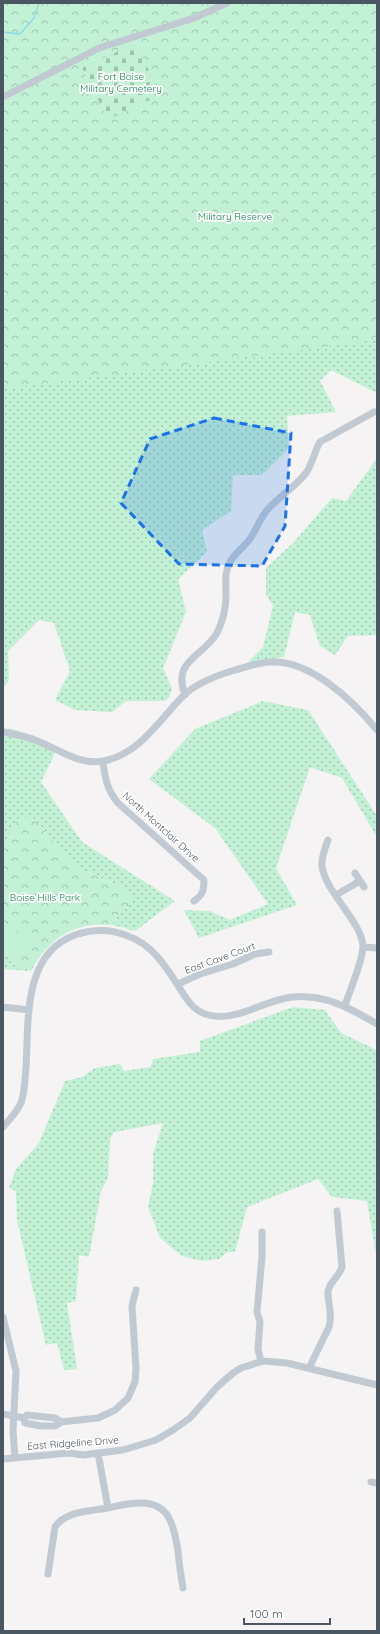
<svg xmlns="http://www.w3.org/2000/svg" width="380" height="1634" font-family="Quicksand,sans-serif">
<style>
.grass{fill:url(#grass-dots)}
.cemetery{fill:url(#cemetery-stones)}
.park{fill:url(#park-crowns);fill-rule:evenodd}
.pitch{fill:#c3f1d5}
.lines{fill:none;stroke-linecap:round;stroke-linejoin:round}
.stream{stroke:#90daee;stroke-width:1.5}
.minor{stroke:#c1cad2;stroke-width:7}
.marked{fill:#1a73e8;fill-opacity:0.2;stroke:#1a73e8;stroke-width:3;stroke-dasharray:8 5;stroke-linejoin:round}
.labels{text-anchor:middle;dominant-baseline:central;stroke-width:3.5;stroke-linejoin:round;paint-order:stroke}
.park-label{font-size:10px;fill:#17864f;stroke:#fff}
.street-label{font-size:10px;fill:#4a5661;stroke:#fff}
</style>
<defs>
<pattern id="grass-dots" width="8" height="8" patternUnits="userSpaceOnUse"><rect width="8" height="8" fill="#c3f1d5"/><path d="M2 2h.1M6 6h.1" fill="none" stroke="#a0c6b0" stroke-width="1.8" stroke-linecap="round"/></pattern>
<pattern id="cemetery-stones" width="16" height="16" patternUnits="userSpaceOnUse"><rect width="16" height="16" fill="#c3f1d5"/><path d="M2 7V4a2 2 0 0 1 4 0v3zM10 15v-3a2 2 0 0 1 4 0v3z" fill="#a0c6b0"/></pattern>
<pattern id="park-crowns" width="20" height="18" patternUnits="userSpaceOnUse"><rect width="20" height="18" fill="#c3f1d5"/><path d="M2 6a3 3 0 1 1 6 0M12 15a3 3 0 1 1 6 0" fill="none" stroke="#a0c6b0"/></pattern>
</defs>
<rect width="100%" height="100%" fill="#f5f3f3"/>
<path class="grass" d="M3,3H377V393L331,370L320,381L336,412L287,416L289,448L262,475H233L231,511L202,530L207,552L178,579L186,612L163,668L172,688L169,698L164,701H126L112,712L75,710L55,700L70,671L54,623L39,620L8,651L9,680L3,689Z
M377,455V635L348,636L335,655L320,646L310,615L295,612L284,657L247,663L263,647L273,606L266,594V568L294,542L332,498L346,501L375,461Z
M263,701L308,710L377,816V837L342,778L310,767L276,868L297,905L199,938L184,910L209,911L230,920L268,904L215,828L149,779L195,729Z
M3,728L13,729L58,747L41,782L82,842L175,901L135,931L113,925L117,917L133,901L122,887L75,867L35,819L14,824L7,841L3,845Z
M3,955L16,966L32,969L31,971L3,969Z
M293,1007L325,1010L341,1033L377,1050V1260L367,1201L332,1197L318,1179L247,1207L235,1252H227L219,1259L201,1261L182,1256L160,1238L148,1207L153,1183V1154L163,1123L114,1132L110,1139L108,1178L101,1191L89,1257L79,1255L76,1301L67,1303L77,1369L64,1370L57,1343L46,1345L17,1220L16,1191L9,1188L16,1169L39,1143L65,1081L82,1077L95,1068L120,1064L124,1071L151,1067L153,1059L200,1052V1041Z"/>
<path class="cemetery" d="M136,43L161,95L107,120L82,68Z"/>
<path class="park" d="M3,3H377V340L3,389ZM135,43L161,95L108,120L82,68Z
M20,817L35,819L75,867L122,887L133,901L117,917L113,925C76,921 50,937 32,969L16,966L3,955V845L7,841L14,824Z"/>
<path class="pitch" d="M12,922L20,927L7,943L3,940V934Z
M22,933L32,941L19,958L8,950Z"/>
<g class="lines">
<path class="stream" d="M3,32L20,34L34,18L39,3"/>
<path class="minor" d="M3,97L99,48L194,18L227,3
M185,695C172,660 202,658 217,633C223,621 226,608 226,595C226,584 224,573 230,562C235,553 244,547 250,539C257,529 260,517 269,508C280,496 296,486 306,473C313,463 314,452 320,442L374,412
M3,732C14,734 25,736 35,740C57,748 79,766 104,761C140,754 160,719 184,695C198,682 218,675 235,670C247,667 259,662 271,662C311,660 353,701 377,730
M103,762C105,778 107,790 118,803L204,880C204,890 203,895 194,901
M328,840C325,848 321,858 322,866C325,892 363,923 363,947C362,963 350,990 345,1005
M355,873L364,887
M336,895L360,881
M363,947L377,948
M178,984L200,974L233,964L255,954L269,952
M3,1007L29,1010
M3,1127C9,1120 17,1112 21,1103C25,1092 25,1079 26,1067C29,1022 22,954 75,935C93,929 111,929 128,936C151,944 165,965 177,984C185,996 190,1008 205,1014C235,1024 263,1000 292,997C325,994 350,1008 377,1024
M3,1317L16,1371L13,1431L15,1458
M261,1362L258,1349L260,1322L257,1312L262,1257V1232
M309,1368L329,1327C333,1316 328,1304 328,1292C329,1282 339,1277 342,1267L337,1211
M3,1414L24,1418L27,1415L55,1418L61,1422L55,1426H41L25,1423L24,1418
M61,1422L98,1418L115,1410L128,1398L135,1382L136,1368L132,1306L136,1290
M98,1453L108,1508C119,1506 130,1502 141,1503C171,1503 174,1528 178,1551C179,1563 181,1576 183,1588
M3,1459L69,1453L83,1455L123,1450L156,1440L173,1430L190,1418L217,1387L233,1373L241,1368L263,1361L287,1363L377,1385
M371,1482L377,1483
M48,1574L55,1527C65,1511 91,1511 108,1508"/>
</g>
<path class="marked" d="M214,418L291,433L285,526L262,566L179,564L121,503L150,439Z"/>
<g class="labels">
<g class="park-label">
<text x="121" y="76">Fort Boise<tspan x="121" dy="12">Military Cemetery</tspan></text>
<text x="235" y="216">Military Reserve</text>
<text x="45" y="897">Boise Hills Park</text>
</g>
<g class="street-label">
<text transform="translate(161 827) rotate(42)">North Montclair Drive</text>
<text transform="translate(220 958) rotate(-20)">East Cave Court</text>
<text transform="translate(73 1443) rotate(-4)">East Ridgeline Drive</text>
</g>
</g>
<rect width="380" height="1634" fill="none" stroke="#4a5661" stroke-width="8"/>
<path d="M244 1618v6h86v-6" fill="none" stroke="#4a5661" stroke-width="2"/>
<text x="250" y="1618" font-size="12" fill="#4a5661" stroke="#ffffff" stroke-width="3" paint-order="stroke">100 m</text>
</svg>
